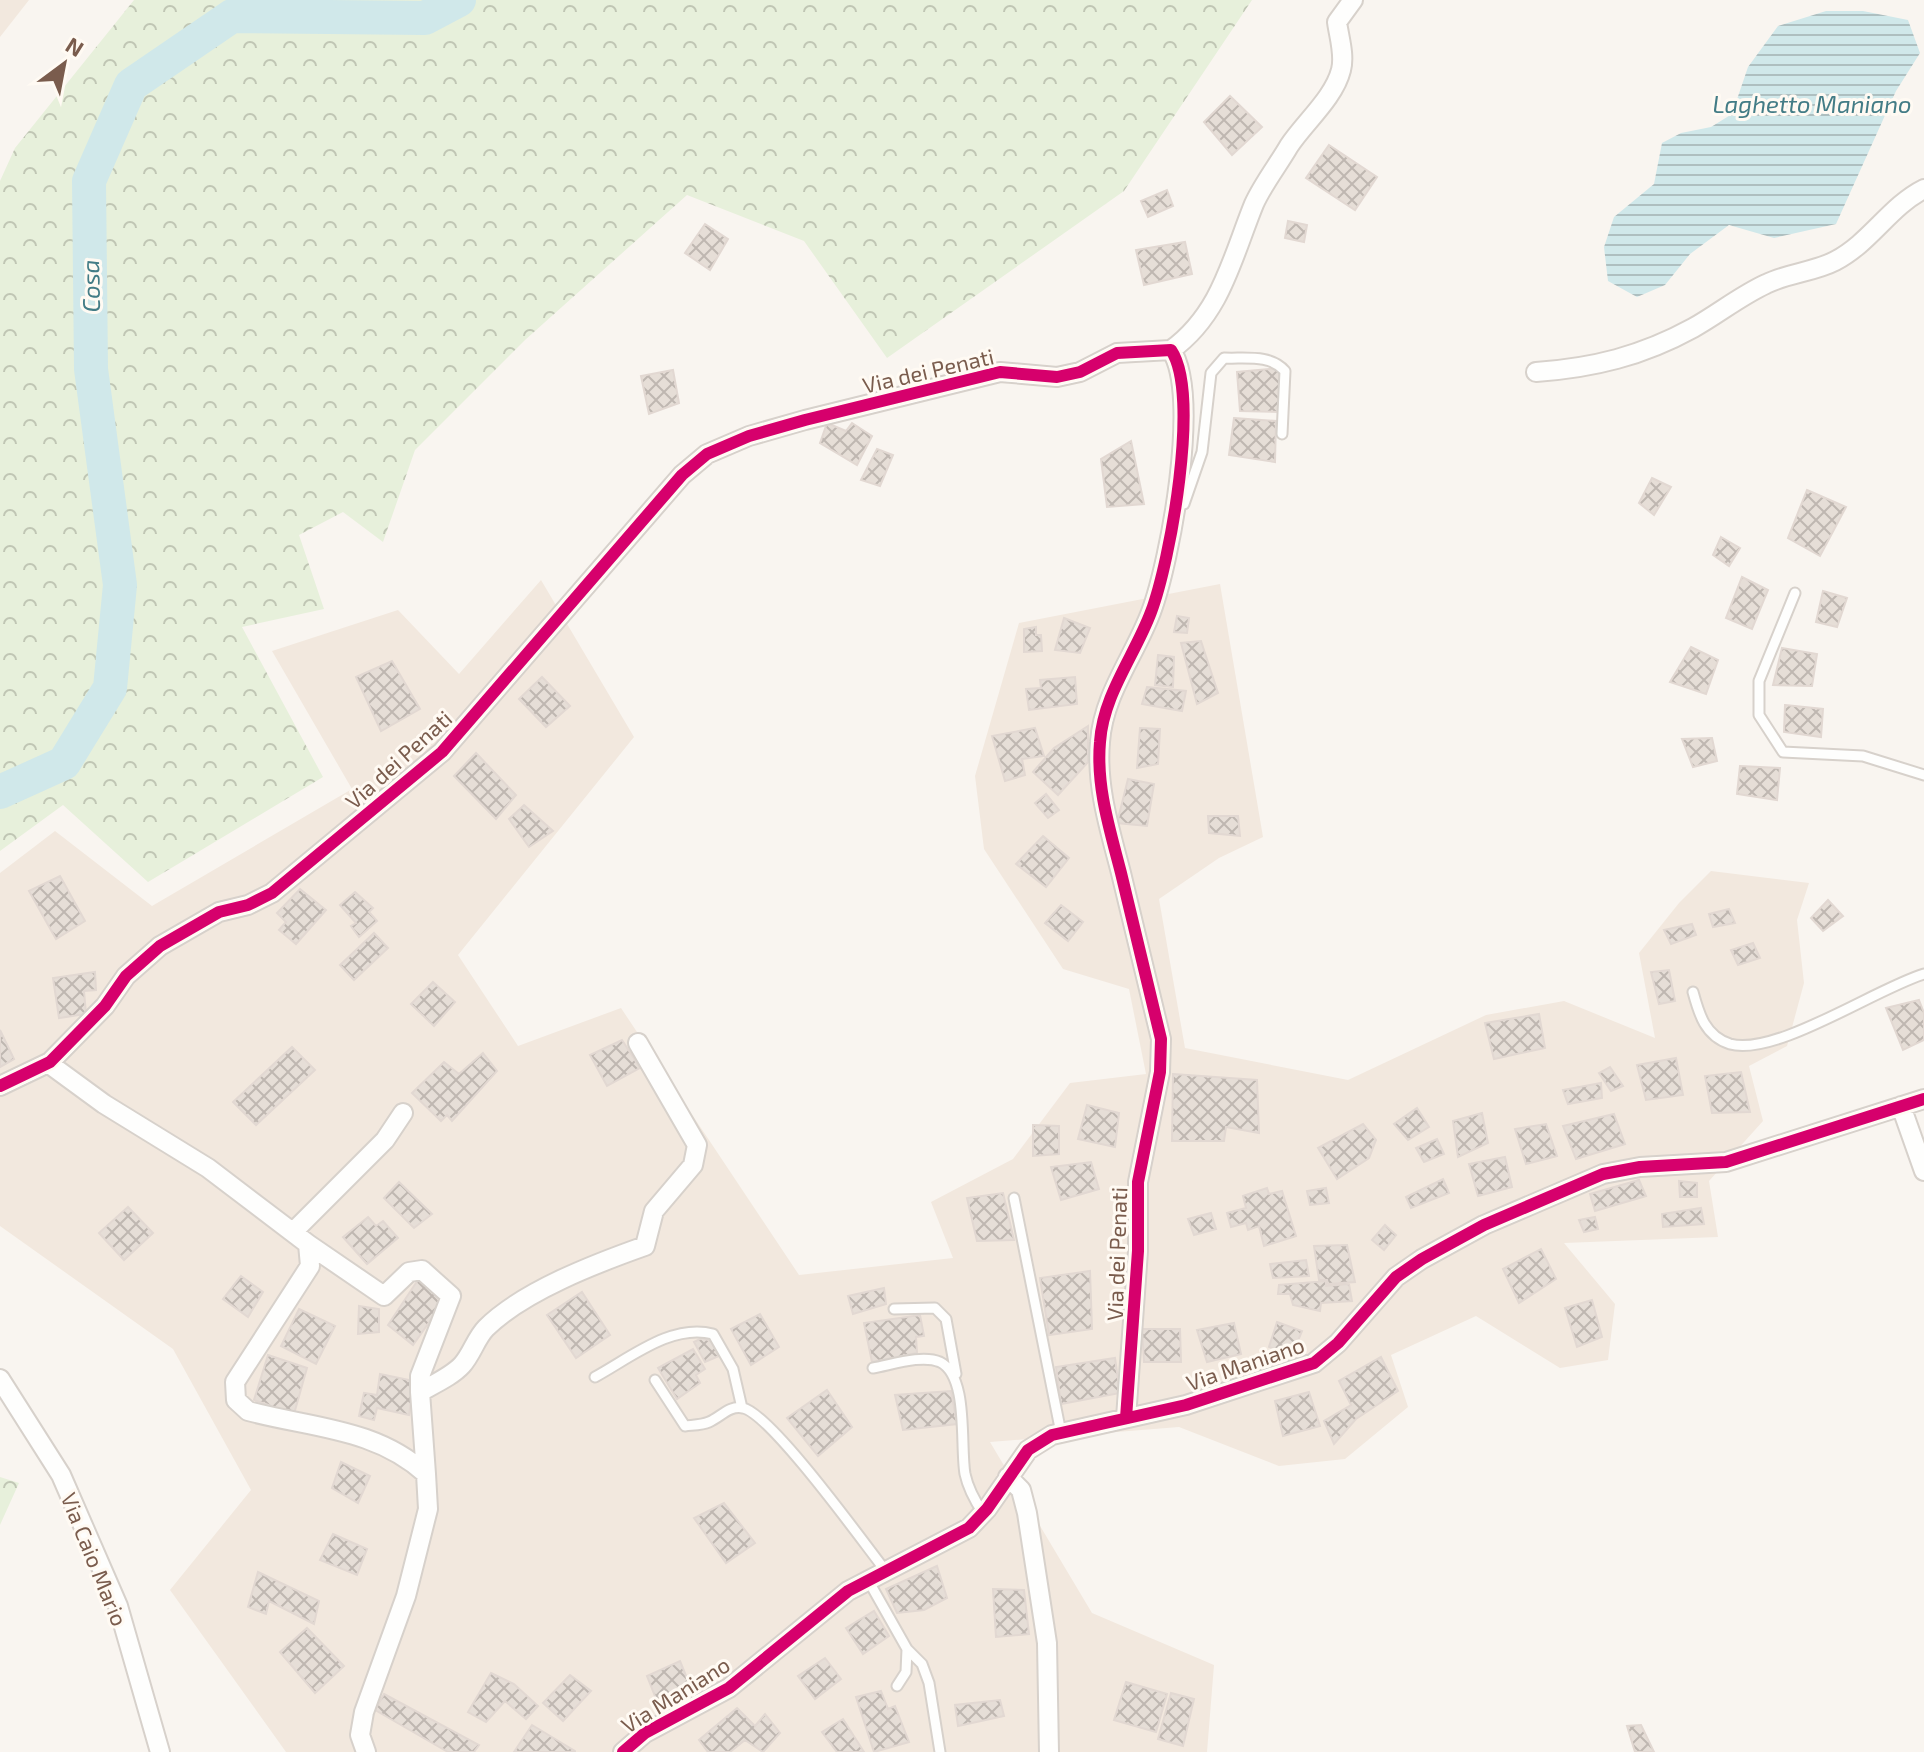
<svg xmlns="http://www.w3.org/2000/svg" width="1924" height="1752" font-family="'Exo 2',sans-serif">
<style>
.residential{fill:#f2e8de}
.forest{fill:url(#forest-crowns)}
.water{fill:url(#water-rules)}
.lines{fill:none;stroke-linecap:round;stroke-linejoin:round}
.river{stroke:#d0e8ea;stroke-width:34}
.building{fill:url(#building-cross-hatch);stroke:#e2d8d2;stroke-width:2}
.lane-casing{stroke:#d7d1cb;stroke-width:13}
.street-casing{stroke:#d7d1cb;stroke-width:22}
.lane{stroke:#fefefd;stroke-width:9}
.street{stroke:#fefefd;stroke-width:18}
.cycleway-casing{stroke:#fffaf3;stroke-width:17}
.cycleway{stroke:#d6006c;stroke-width:12}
.labels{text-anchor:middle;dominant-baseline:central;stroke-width:6;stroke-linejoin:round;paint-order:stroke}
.street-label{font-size:22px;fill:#7a5c4d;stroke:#fffaf3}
.water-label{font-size:24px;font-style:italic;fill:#437c86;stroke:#fffaf3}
</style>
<defs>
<pattern id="forest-crowns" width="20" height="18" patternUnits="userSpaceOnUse" patternTransform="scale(2)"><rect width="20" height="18" fill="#e7f0db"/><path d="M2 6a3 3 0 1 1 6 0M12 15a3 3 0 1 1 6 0" fill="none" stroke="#c0c6b4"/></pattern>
<pattern id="water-rules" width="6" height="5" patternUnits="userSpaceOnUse" patternTransform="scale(2)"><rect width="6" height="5" fill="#d0e8ea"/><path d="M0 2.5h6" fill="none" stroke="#aebfc0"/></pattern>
<pattern id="building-cross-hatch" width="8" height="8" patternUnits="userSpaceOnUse" patternTransform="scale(2)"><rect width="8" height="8" fill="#e6ded7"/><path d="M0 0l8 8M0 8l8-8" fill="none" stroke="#bfb7b1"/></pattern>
</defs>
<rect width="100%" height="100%" fill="#f9f5f0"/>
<path class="residential" d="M0,0H29L0,37Z
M541,580L634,737L458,955L518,1046L621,1008L799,1275L953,1258L931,1202L1013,1159L1070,1083L1146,1074L1129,989L1063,969L984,849L975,776L1019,623L1220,584L1263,837L1219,858L1159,899L1185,1048L1348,1080L1486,1015L1564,1001L1655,1038L1639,953L1679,903L1711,871L1809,883L1797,920L1804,983L1787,1046L1749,1066L1763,1121L1709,1181L1718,1237L1564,1243L1615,1304L1608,1360L1560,1368L1476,1316L1391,1355L1408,1407L1345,1459L1279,1466L1179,1427L990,1442L1092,1613L1214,1665L1207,1752H286L170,1590L251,1490L173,1349L0,1226V873L55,831L152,906L352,789L272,651L398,610L459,674Z"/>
<path class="forest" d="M134,0H1252L1124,191L887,358L804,241L687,195L525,340L415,450L383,542L343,512L299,535L324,609L242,627L323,777L148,882L63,805L0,851V181L15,148Z
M0,1477L19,1483L0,1525Z"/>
<path class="water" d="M1826,11H1863L1908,20L1920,53L1896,91L1836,224L1774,238L1729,225L1690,254L1665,285L1637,297L1608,281L1604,247L1614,217L1654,184L1662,143L1681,133L1711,127L1732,114L1748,67L1778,26Z"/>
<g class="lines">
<path class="river" d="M0,792L64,763L110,688L120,585L91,369L89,181L131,85L232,16L425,18L459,0"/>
</g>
<path class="building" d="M1230,96L1262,127L1232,155L1204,122Z
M1329,145L1377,177L1355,210L1306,178Z
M1167,190L1173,206L1148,217L1141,201Z
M1288,221L1307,225L1304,242L1285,238Z
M705,224L728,239L710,270L685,253Z
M1185,242L1192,274L1144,285L1136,250Z
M1279,368V412L1240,411L1237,372Z
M673,370L679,403L649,414L641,376Z
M1234,418L1276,421L1275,462L1229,455Z
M827,423L846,431L852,423L872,436L857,465L820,443Z
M1131,441L1144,504L1107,507L1101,459Z
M877,449L893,455L880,486L861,480Z
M1652,478L1671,487L1654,515L1639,503Z
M1807,490L1846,507L1820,556L1788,538Z
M1721,537L1740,548L1729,566L1713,555Z
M1742,577L1768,590L1752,629L1726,618Z
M1823,591L1847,598L1837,627L1816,622Z
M1177,616L1189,618L1187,633L1174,632Z
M1064,618L1090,628L1080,653L1055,650Z
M1036,627V635H1041L1042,651L1024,652V629Z
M1201,641L1218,693L1197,704L1181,643Z
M1691,647L1718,660L1706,694L1670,682Z
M1782,648L1817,654L1812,686L1773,685Z
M1158,655L1174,657L1173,687L1155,685Z
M392,661L420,709L381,731L356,677Z
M542,677L570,706L546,727L519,699Z
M1075,677L1077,704L1029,710L1026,689L1041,688L1040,680Z
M1147,687L1186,691L1182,711L1142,704Z
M1785,705L1823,709L1821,737L1784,732Z
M1088,726V762L1058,795L1033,772L1054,748Z
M1035,728L1044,756L1022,759L1025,775L1005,781L992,736Z
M1140,728L1160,729L1158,764L1137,768Z
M1712,738L1717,761L1693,767L1682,739Z
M476,753L516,795L496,819L454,776Z
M1740,766L1780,768L1777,800L1737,794Z
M1128,779L1154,784L1147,826L1117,823Z
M1046,794L1059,810L1048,818L1035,803Z
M524,805L553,831L529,847L509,819Z
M1208,816H1238L1240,836L1209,833Z
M1043,836L1069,858L1046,887L1016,864Z
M60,876L85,921L56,939L29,891Z
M300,889L326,910L296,944L279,930L286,922L277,913Z
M355,892L373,908L369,912L377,921L359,937L351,926L356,923L340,905Z
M1828,900L1843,916L1823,931L1811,918Z
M1061,905L1083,922L1068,941L1045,923Z
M1729,909L1735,923L1713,927L1709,914Z
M1692,924L1696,935L1671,944L1664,930Z
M374,933L388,948L354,980L340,965Z
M1753,943L1760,958L1738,965L1731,950Z
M1669,970L1675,1001L1659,1004L1651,972Z
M95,972L96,990L84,991L86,1014L59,1018L53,978Z
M433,982L455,1002L434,1026L411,1004Z
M1919,1000L1924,1013V1040L1903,1050L1886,1008Z
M1539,1014L1545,1048L1494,1059L1485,1023Z
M0,1030L14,1059L0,1067Z
M622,1040L640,1068L607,1086L590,1055Z
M292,1047L315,1070L256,1125L233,1102Z
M483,1053L497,1071L452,1121L447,1115L441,1121L412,1093L444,1062L459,1074Z
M1676,1058L1683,1095L1646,1100L1637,1065Z
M1610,1067L1623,1086L1611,1091L1599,1073Z
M1741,1072L1750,1112L1712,1113L1705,1076Z
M1173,1074L1257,1080L1259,1133L1226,1127L1224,1141H1172Z
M1601,1083L1602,1098L1568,1104L1563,1090Z
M1087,1105L1119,1113L1115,1147L1078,1139Z
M1417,1108L1429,1127L1408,1140L1394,1124Z
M1482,1113L1488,1143L1458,1157L1453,1121Z
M1614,1114L1625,1144L1576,1159L1563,1126Z
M1363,1124L1376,1140L1369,1158L1337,1179L1318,1148Z
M1546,1124L1557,1156L1526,1164L1515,1129Z
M1033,1125L1059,1126V1154L1033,1156Z
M1437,1139L1444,1154L1424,1162L1416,1148Z
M1505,1157L1512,1187L1478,1196L1469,1164Z
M1091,1162L1099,1189L1061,1200L1051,1167Z
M1443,1179L1449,1193L1411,1208L1406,1197Z
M1639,1180L1646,1196L1595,1211L1590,1194Z
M1679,1181L1697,1183V1197H1680Z
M399,1182L432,1214L414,1228L384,1198Z
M1267,1188L1269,1194L1282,1191L1296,1236L1264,1246L1259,1226L1248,1230L1246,1223L1231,1227L1227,1213L1246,1208L1243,1196Z
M1326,1188L1329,1203L1310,1205L1307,1191Z
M1003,1193L1014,1240L977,1241L967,1198Z
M128,1207L153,1233L124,1260L99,1233Z
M1701,1208L1704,1224L1663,1227L1662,1214Z
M1211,1213L1216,1229L1194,1235L1188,1219Z
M368,1217L376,1226L383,1221L398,1238L367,1264L343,1237Z
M1595,1217L1598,1229L1584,1232L1579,1220Z
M1385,1225L1396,1235L1384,1250L1372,1240Z
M1347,1245L1355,1282L1328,1284L1327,1280H1319L1314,1246Z
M1541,1249L1556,1279L1519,1303L1503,1269Z
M1306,1260L1309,1276L1273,1278L1270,1264Z
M1090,1271L1092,1329L1049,1335L1040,1278Z
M241,1276L263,1292L248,1317L223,1299Z
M420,1277L447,1297L413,1345L388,1325Z
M1326,1281V1286L1349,1284L1352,1301L1321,1303L1320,1311L1293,1305L1290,1294H1278L1279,1285Z
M884,1288L886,1304L853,1314L848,1296Z
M582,1292L610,1335L576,1358L547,1315Z
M1592,1300L1602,1337L1577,1347L1565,1308Z
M359,1306L379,1309V1332L358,1334Z
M299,1309L335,1326L316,1364L281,1346Z
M760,1314L779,1347L751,1365L731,1329Z
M920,1315L924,1336L916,1337L917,1353L872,1362L864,1323Z
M1277,1322L1302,1331L1292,1355L1269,1347Z
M1234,1323L1241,1354L1207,1362L1197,1330Z
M1142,1329H1180L1181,1362H1144Z
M702,1338L711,1341L719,1356L705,1362L694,1342Z
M693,1349L705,1369L696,1375L700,1383L677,1399L658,1368Z
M268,1355L307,1368L294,1414L254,1400Z
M1381,1357L1398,1391L1356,1419L1334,1444L1324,1421L1351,1405L1339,1381Z
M1115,1358L1120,1393L1061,1404L1056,1367Z
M380,1374L414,1381L409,1415L377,1408L374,1420L359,1416L364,1393L377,1395Z
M827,1390L852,1427L818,1456L787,1418Z
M951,1391L957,1424L903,1430L895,1395Z
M1309,1392L1320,1426L1283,1436L1275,1401Z
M341,1462L370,1476L358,1503L332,1488Z
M724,1503L755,1543L726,1563L694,1518Z
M333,1534L367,1549L357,1575L320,1560Z
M937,1566L947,1598L924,1610L897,1613L886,1589Z
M258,1572L319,1601L314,1624L269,1601L266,1614L248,1607Z
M993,1589L1024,1590L1029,1634L996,1637Z
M874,1611L889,1636L863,1654L846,1628Z
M307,1628L344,1666L315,1693L280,1652Z
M825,1658L841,1679L815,1699L798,1676Z
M680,1661L695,1698L662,1714L647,1676Z
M491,1673L514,1684L538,1706L526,1719L505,1701L486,1722L468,1712Z
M570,1675L591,1691L563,1721L543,1703Z
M1126,1682L1167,1694L1156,1732L1114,1720Z
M881,1691L888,1709L895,1706L909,1742L874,1752L856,1697Z
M1171,1693L1194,1699L1183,1746L1158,1739Z
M384,1694L479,1745L474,1752H448L375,1710Z
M1000,1700L1004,1716L958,1726L955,1705Z
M737,1708L755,1726L765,1714L780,1733L763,1752L745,1740L730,1752H708L699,1740Z
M843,1719L864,1752H837L822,1732Z
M532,1725L575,1751V1752H514Z
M1641,1725L1654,1752H1635L1627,1726Z"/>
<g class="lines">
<defs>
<path id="lane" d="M1176,506L1184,504L1202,452L1211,373L1224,358C1245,359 1270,354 1285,371L1282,434
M1795,593L1759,681V715L1783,752L1863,756L1924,775
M1693,992C1699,1014 1705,1036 1730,1044C1775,1057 1877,988 1924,974
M1014,1198L1061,1433
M894,1309L935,1308L946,1319L956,1374
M873,1368C891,1365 922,1354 940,1362C969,1376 960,1446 965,1474C968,1488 975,1501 983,1513
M595,1377C630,1358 672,1323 713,1334L733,1369L742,1408
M655,1380L685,1426C693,1425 702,1425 709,1422C721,1417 729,1405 743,1408C771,1414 863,1542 885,1570
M868,1580L907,1649L922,1664L929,1683L940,1752
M897,1686L906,1672L907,1649"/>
<path id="street" d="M1171,350C1221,314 1232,258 1254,204C1263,184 1278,165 1289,146C1304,123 1334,98 1341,70C1345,55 1339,37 1337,22L1353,0
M1536,372C1593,368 1642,356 1693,328C1718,314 1740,296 1766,284C1788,273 1814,272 1835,261C1870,243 1890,206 1924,189
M48,1063L104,1104L208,1168L308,1244L310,1266L235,1382L236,1400L248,1411C311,1428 376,1428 426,1474L428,1509L406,1596L364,1712L360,1735L366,1752
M0,1086L50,1062L105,1006L126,976L160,946L219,912L248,905L272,893L442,752L682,475L707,454L749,436L805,420L1000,372L1057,377L1080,372L1117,353L1171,350C1201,394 1170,562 1151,612C1135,655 1103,695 1100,742C1096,787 1110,830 1121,873C1134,928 1148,984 1161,1039L1160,1072L1138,1182V1251L1126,1418
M1901,1106L1924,1171
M293,1232L385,1140L403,1113
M308,1244L384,1296L409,1272L422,1270L451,1296L420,1376V1392C434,1384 452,1376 462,1365C472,1354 476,1338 486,1328C523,1291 597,1263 645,1246L654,1211L693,1165L697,1145L638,1043
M0,1379L61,1475L118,1606L160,1752
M420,1392L426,1474
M1008,1477L1021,1490L1027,1513L1047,1643L1049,1752
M623,1752L645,1733L729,1688L848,1591L969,1528L987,1509L1028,1450L1052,1435L1186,1405L1314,1363L1338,1343L1396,1277L1422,1259L1484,1225L1603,1174L1640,1167L1726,1162L1924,1099"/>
</defs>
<use href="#lane" class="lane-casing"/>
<use href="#street" class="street-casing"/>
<use href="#lane" class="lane"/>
<use href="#street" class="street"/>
<defs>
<path id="cycleway" d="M0,1086L50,1062L105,1006L126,976L160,946L219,912L248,905L272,893L442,752L682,475L707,454L749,436L805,420L1000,372L1057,377L1080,372L1117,353L1171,350C1201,394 1170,562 1151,612C1135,655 1103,695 1100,742C1096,787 1110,830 1121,873C1134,928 1148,984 1161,1039L1160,1072L1138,1182V1251L1126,1418
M623,1752L645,1733L729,1688L848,1591L969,1528L987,1509L1028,1450L1052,1435L1186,1405L1314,1363L1338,1343L1396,1277L1422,1259L1484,1225L1603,1174L1640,1167L1726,1162L1924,1099"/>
</defs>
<use href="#cycleway" class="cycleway-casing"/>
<use href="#cycleway" class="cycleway"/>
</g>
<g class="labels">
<g class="street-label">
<text transform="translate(928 370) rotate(-13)">Via dei Penati</text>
<text transform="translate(398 759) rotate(-42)">Via dei Penati</text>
<text transform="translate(1116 1254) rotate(-88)">Via dei Penati</text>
<text transform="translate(1245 1363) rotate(-19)">Via Maniano</text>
<text transform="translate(95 1559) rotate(68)">Via Caio Mario</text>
<text transform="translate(675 1694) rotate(-32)">Via Maniano</text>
</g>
<g class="water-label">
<text x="1812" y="103">Laghetto Maniano</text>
<text transform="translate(90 286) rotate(-91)">Cosa</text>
</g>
</g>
<g transform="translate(64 64) rotate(32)" stroke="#fffaf3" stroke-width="6" paint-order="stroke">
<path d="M0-6L14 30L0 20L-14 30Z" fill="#7a5c4d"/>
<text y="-12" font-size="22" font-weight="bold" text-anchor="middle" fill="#7a5c4d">N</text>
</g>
</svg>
